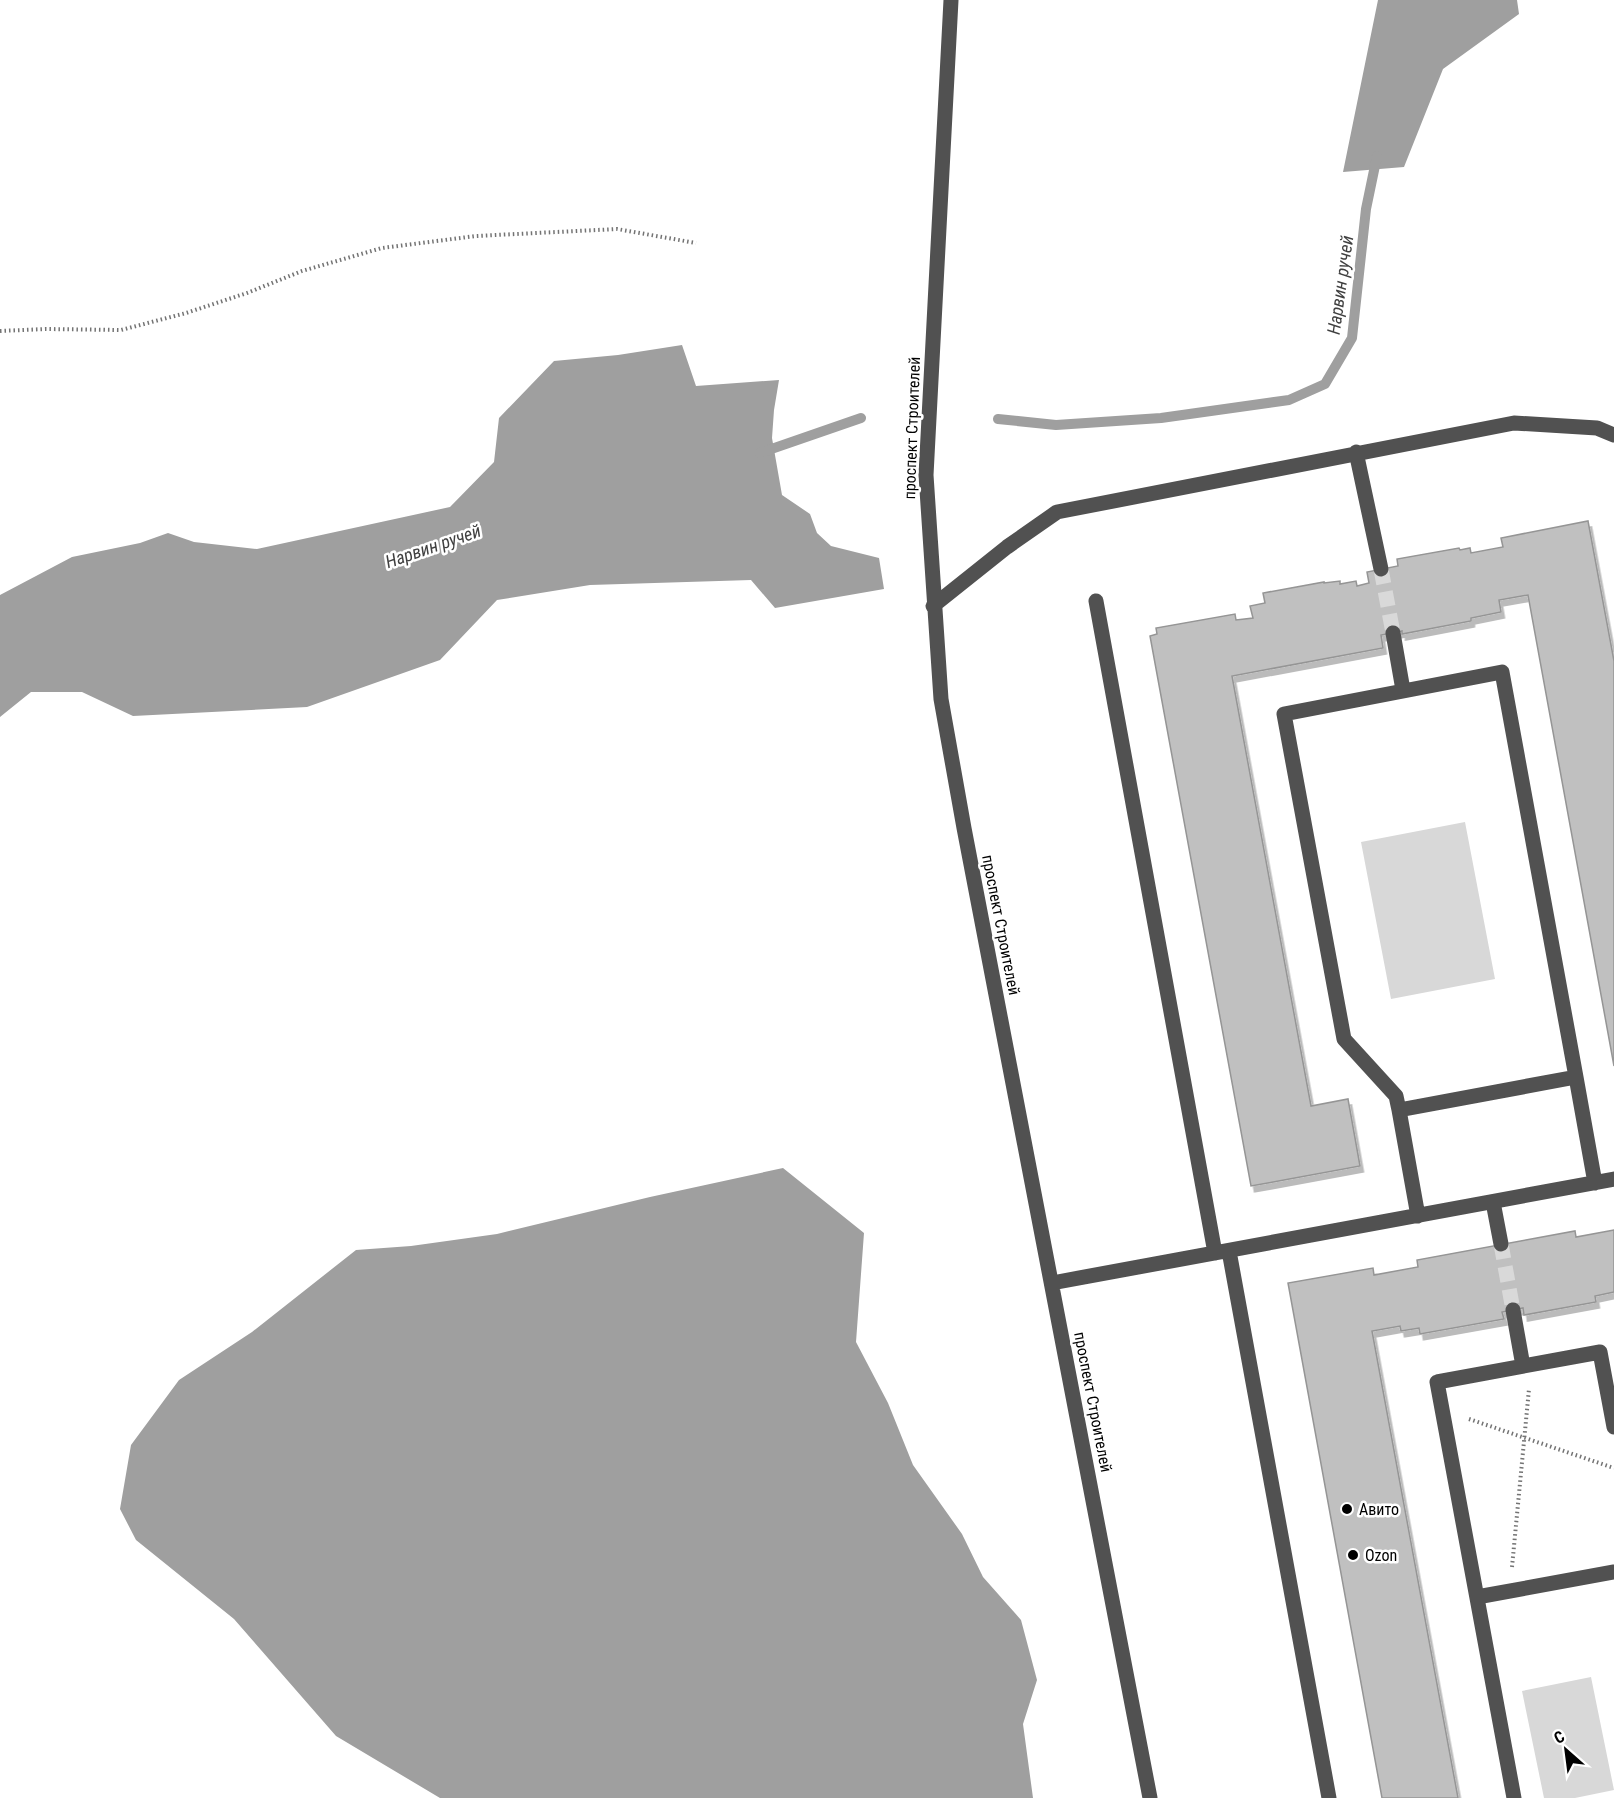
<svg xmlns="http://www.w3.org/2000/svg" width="1614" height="1798" font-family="'Roboto Condensed',sans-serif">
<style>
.green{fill:#d8d8d8}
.water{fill:#9f9f9f}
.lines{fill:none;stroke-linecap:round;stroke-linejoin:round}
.stream{stroke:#9f9f9f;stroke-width:10}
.building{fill:#c0c0c0;stroke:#959595;stroke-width:1.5;filter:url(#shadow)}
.minor-tunnel{stroke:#d9d9d9;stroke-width:15;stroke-dasharray:15 8;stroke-linecap:butt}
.path{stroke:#737373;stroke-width:4;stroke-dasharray:1.5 3;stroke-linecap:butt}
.minor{stroke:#515151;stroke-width:15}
.poi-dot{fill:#000;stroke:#fff;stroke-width:2}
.labels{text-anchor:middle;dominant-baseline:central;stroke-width:5;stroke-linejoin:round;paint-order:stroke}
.street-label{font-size:16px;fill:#000;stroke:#fff}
.poi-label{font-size:16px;fill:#000;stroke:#fff;text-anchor:start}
.water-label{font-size:18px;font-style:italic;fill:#404040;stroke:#fff}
</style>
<defs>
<filter id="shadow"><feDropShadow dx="3.5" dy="6" stdDeviation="0" flood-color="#0004"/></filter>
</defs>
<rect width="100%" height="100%" fill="#fff"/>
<path class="green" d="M1465,822L1495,979L1391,999L1361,842Z
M1591,1677L1614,1790L1575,1798H1544L1522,1691Z"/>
<path class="water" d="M1378,0H1517L1519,14L1443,69L1404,167L1343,172Z
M682,345L696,386L779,380L774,410L772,438L782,495L810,514L817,533L831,546L879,558L884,589L775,608L751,580L590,585L497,600L440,660L307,707L133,716L82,692H31L0,717V595L72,557L140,543L168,533L194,542L257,549L450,507L494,462L499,418L554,361L618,355Z
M783,1168L864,1233L856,1342L888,1403L913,1465L962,1534L983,1577L1021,1620L1037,1680L1023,1724L1033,1798H440L336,1736L234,1619L136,1540L120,1509L131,1445L179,1380L252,1332L356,1250L411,1246L497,1234L650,1197Z"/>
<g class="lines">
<path class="stream" d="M998,419L1056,425L1161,418L1289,400L1325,384L1352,338L1366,209L1377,156
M760,453L861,418"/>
</g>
<path class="building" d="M1588,521L1614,661V1066L1528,595L1499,600L1501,612L1471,618V621L1402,634V631L1381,635L1383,648L1232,676L1311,1106L1348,1099L1360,1166L1251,1186L1150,636L1157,634L1156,628L1235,614L1236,620L1253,618L1250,606L1265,603L1263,593L1324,582V583L1340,581V584L1356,581L1357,586L1369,583L1367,572L1398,566L1397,559L1459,548L1460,550L1470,548L1471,553L1503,547L1501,538Z
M1614,1230V1292L1595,1296L1596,1302L1524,1315L1523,1308L1502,1312L1504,1319L1420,1334L1419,1328L1401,1331L1400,1326L1372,1331L1458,1798H1382L1288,1283L1373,1268L1374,1275L1418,1267L1417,1260L1575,1231L1576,1237Z"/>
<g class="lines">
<path class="minor-tunnel" d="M1381,569L1393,633
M1501,1244L1513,1310"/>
<path class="path" d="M0,331L46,329L121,330L186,313L247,293L302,271L382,248L476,236L617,229L696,243
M1469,1419L1614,1468
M1512,1567L1529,1389"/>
<path class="minor" d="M951,0L926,475L941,699L964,828L1150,1798
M1356,452L1381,569
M1096,601L1215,1253
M933,606L1007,547L1057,512L1514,423L1597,428L1614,435
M1393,633L1403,690
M1399,1110L1396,1096L1344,1039L1284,714L1502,672L1576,1077
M1493,1202L1501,1244
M1418,1216L1399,1110L1576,1077L1595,1183
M1229,1251L1329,1798
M1052,1283L1614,1179
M1513,1310L1523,1366
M1477,1597L1614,1572
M1514,1798L1437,1382L1600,1352L1614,1427"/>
</g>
<g class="poi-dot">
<circle cx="1347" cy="1509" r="6"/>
<circle cx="1353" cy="1555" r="6"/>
</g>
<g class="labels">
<g class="street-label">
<text transform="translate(912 428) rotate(-88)">проспект Строителей</text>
<text transform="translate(1001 925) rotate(79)">проспект Строителей</text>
<text transform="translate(1093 1402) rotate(79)">проспект Строителей</text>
</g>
<g class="poi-label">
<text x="1359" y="1509">Авито</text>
<text x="1365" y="1555">Ozon</text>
</g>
<g class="water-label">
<text transform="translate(1340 285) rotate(-82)">Нарвин ручей</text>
<text transform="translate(433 546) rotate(-19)">Нарвин ручей</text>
</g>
</g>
<g transform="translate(1566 1750) rotate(332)" stroke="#ffffff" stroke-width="4.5" paint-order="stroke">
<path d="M0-4.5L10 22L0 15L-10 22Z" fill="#000000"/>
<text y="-9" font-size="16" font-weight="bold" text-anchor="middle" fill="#000000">С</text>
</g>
</svg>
